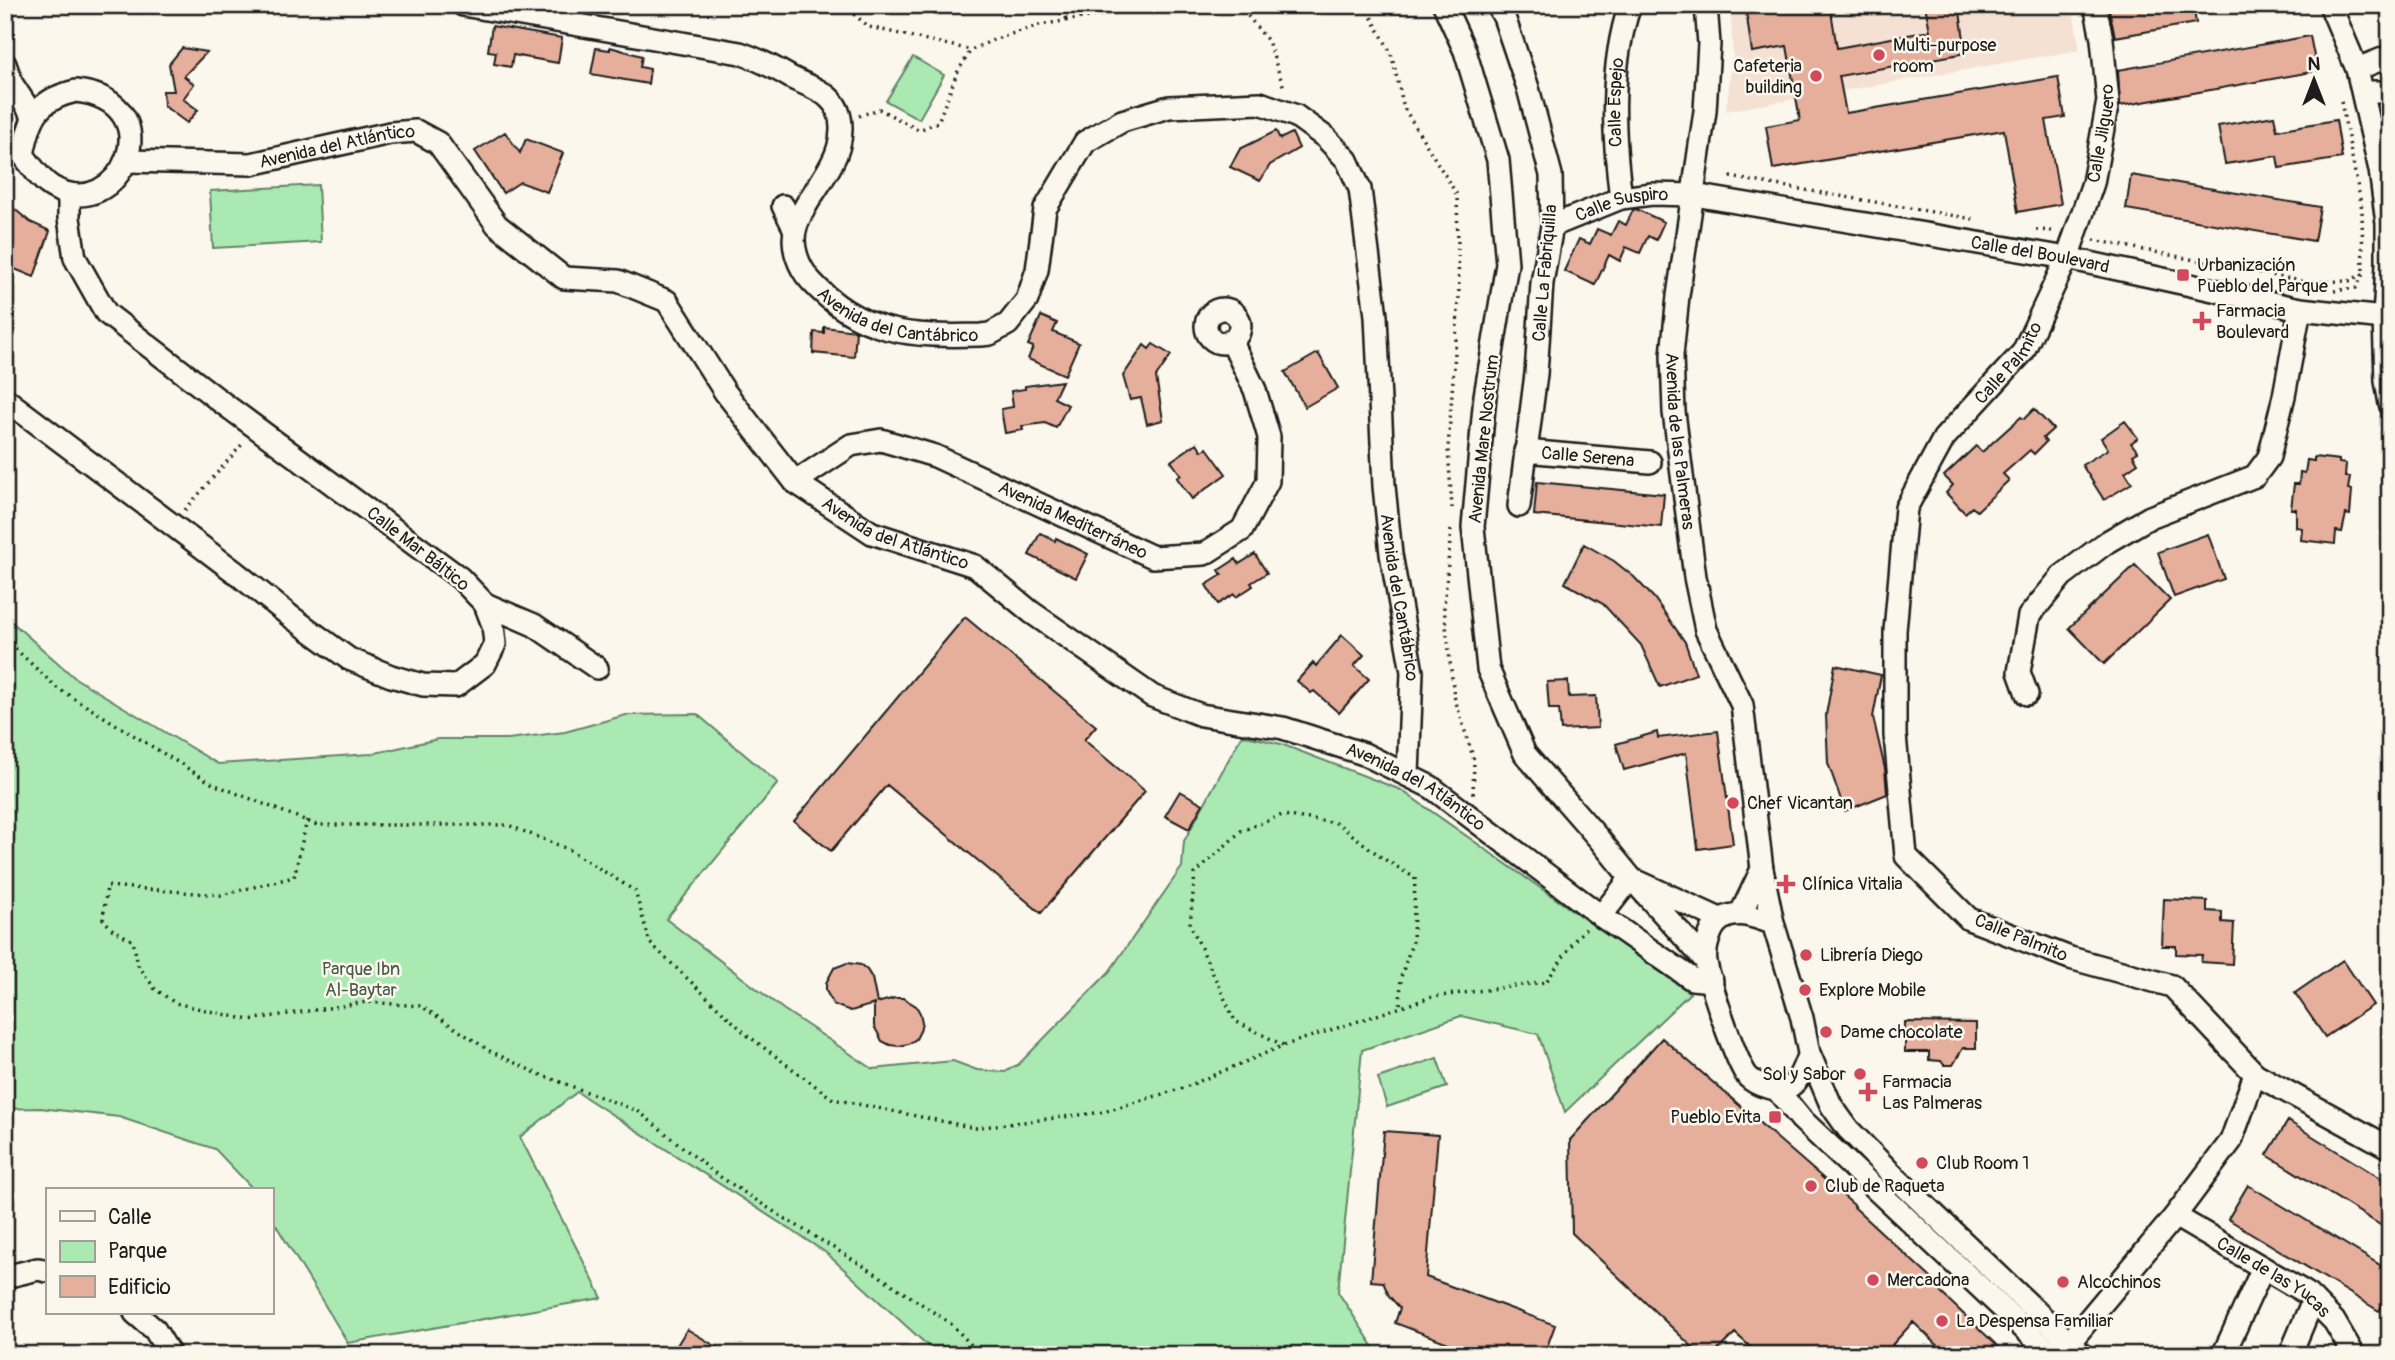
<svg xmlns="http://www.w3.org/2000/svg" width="2395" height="1360" font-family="Pangolin,sans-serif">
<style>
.built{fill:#f5e1d4}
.green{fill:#aaeab2;stroke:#638367;stroke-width:2}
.building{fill:#e6af9c;stroke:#1c1c1c;stroke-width:2}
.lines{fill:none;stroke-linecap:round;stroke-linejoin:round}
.minor-casing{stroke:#1c1c1c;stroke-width:26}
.path{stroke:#1c1c1c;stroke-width:3.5;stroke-dasharray:2 5;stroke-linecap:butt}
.minor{stroke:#fbf7ec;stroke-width:21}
.poi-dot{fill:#d1495b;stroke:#fbf7ec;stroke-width:2.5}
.labels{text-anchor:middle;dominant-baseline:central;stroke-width:5;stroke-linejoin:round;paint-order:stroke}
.poi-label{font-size:18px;fill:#1c1c1c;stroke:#fbf7ec;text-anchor:start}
.street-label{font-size:18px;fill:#1c1c1c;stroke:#fbf7ec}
.park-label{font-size:18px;fill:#475a49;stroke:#fbf7ec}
</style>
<rect width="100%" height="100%" fill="#fbf7ec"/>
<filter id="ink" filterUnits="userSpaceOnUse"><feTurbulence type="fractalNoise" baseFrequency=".0143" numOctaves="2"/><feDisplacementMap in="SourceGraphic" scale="14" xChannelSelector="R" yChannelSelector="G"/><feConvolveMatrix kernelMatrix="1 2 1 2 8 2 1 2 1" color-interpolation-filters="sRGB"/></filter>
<g filter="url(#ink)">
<path class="built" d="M1730,5H2072L2080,50L1726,111L1733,53Z"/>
<path class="green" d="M913,57L944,75L919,119L886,101Z
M318,185L321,242L213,248L210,191Z
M5,616L75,678L218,764L371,754L438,739H508L565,732L626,715L697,714L778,783L666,919L783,1009L873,1069L953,1061L977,1070L1005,1072L1019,1064L1109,972L1182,867L1184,841L1242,735L1281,744L1401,790L1690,993L1565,1112L1538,1034L1461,1016L1362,1050L1338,1292L1375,1349L1364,1355H938L825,1252L577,1092L520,1137L602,1298L348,1343L271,1217V1190H254L215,1149L119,1117L40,1108L5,1109Z
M1437,1058L1447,1087L1387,1107L1378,1078Z"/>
<path class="building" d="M1745,5H1830L1837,48L1930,31L1925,5H1959L1966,53L1839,76L1846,113L2058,77L2065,117L2046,120L2061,204L2018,212L2004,130L1773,169L1766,126L1800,120L1787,46L1752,52Z
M2108,5H2193L2196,23L2115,37Z
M492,26L562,38L558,63L513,55L511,67L494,64L496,52L488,51Z
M2310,36L2317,71L2120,106L2118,70Z
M610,47L642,56L640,67L650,69L648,84L591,74L596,48L610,50Z
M182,48L207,52L184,76L194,84L183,99L198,110L187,123L164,106L163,91H174L169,64Z
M2274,116L2277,130L2336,120L2342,158L2279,168L2277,156L2225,164L2218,126Z
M1276,131L1280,139L1292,133L1299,148L1270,165L1260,181L1230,167L1240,149Z
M505,132L520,153L526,139L563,153L547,192L520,182L503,193L475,151Z
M2131,175L2320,207L2314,241L2126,209Z
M5,201L30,222L50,231L34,277L5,265Z
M1636,209L1664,222L1656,240L1648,236L1640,253L1626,247L1620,261L1609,255L1595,285L1564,271L1579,239L1590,244L1597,229L1611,235L1618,221L1626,225L1633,210Z
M1041,316L1057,323L1053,332L1079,343L1065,375L1028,359L1033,347L1028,345Z
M824,327L856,331L854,357L813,353L814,332L824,333Z
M1153,344L1171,355L1156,377L1163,420L1147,424L1141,398L1130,400L1123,376L1144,345L1149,349Z
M1318,353L1338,388L1305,407L1285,372Z
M1062,381L1054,398L1068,405L1056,428L1045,423L1022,426L1023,430L1005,433L1001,409L1013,407L1011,391L1025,389V386Z
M2034,409L2053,429L2043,438L2046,442L2034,454L2030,450L2003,474L2009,480L1977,511L1972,507L1965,513L1946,493L1953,485L1944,476L1976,446L1982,452L2021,417L2024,419Z
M2125,421L2138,438L2131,443L2138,452L2133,455L2138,463L2125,472L2132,483L2104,500L2082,465L2108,449L2101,438Z
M1197,443L1202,451L1207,448L1226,474L1192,499L1177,478L1181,475L1171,461Z
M2314,457L2339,460V463L2346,464L2345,477H2350L2348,489L2352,490L2350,515L2346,514L2342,532L2336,531L2335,544L2301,540L2302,528L2296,527V509H2291L2294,484H2299L2300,472L2305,473L2307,460L2314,461Z
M1537,482L1664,494L1661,527L1534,515Z
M1040,533L1055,541L1056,538L1088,554L1076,578L1029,555Z
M2208,534L2224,579L2174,597L2158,552Z
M1584,544L1614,561L1634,577L1654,598L1685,642L1696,674L1660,687L1641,645L1603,604L1565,583Z
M1255,554L1267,573L1251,583L1253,586L1236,597L1234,594L1218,604L1206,585L1222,575L1219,570L1236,559L1239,564Z
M2135,565L2170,600L2104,664L2069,628Z
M965,617L1096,726L1084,740L1145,791L1041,913L887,785L831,851L794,821Z
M1342,635L1364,655L1354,666L1369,679L1339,713L1314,691L1311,693L1297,681L1313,663L1316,666Z
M1835,665L1881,675L1873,717L1885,769L1887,794L1845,811L1828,763L1826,715Z
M1568,681L1569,697L1596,696L1598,728L1561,730L1559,709H1549L1547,682Z
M1718,731L1733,844L1698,849L1686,753L1624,770L1616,744L1657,732L1658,738Z
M1180,791L1203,804L1189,829L1165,816Z
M2164,899L2207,901V911L2222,912V922L2234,923L2232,964L2201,962L2202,955L2176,954V946H2162Z
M2343,960L2373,1005L2325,1037L2295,993Z
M847,963L861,965L867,970L872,978L877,1003L895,998H903L916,1006L920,1013L922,1022L920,1031L916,1039L908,1044L899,1046L890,1045L882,1041L874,1026V1004L851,1011L834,1005L826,991V983L834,968Z
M1905,1022L1976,1023V1048H1963L1953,1065H1944L1941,1061L1929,1060V1052H1905Z
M1662,1038L1855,1206L1854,1207L1943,1289L1940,1292L2007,1355H1948L1913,1322L1892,1345L1904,1355H1759L1735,1333L1713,1355H1701L1572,1233L1570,1140Z
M2288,1121L2390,1184V1231L2267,1155Z
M1384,1131L1438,1135L1426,1277L1555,1325L1544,1355H1480L1395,1323L1400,1308L1389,1296L1383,1282L1371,1281Z
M2248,1185L2390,1271V1293L2379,1311L2228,1219Z
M687,1329L730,1355H671Z"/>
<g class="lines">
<defs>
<g id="minor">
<path id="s1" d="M463,5L740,53C758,59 775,68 792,78C804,84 820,89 829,98C847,114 842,145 832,163C821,185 803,204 796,227C790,246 799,268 811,281C860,335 912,337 981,335L990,334L1008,324L1027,300L1037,270L1045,209L1085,142L1122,121L1169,107L1260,103L1296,116L1325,137L1347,160L1360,189L1376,316L1384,486L1391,554L1412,672L1408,774"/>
<path d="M1444,5L1465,51L1498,160L1507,264L1485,396L1473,527L1488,669L1525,754L1599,839L1631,878L1705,960"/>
<path d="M1497,5L1504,17L1528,88L1551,175L1552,226L1542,283L1536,374L1519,506"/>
<path id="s2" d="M1706,5L1709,44L1705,111L1678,296L1672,355L1674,412L1695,577L1706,630L1742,705L1762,869L1773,923"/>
<path d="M2330,5L2357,69L2380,170L2387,223V264L2384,318L2386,381L2390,404"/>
<path d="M5,64L12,84L33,116"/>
<path d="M2357,69L2390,56"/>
<path d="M76,91C175,102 120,227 52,187C40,180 32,166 23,155C30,118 36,100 76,91Z"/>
<path d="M2364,92H2384L2390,95"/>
<path id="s3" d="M127,161L251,164L390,133L416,131L438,143L497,225L564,278L618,281L667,301L725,392L795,482L872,533L975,566L1031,612L1152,696L1201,715L1283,728L1364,754L1431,787L1601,916L1692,979L1712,981"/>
<path id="s4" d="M1621,198C1613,135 1609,67 1630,5"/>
<path d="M783,206L795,230"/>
<path id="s5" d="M1552,226L1621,198L1652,194L1694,195L2067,258L2300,309L2384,318"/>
<circle cx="1223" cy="326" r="17"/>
<path d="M5,399L235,572L290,616L349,659L391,676L423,685L456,686L485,664L495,644L493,625L485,604L460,578L220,401L106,313L75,258L69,218V194"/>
<path id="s6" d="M1525,451L1650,462"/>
<path id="s7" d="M795,482L851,445L881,440L935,456L1153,557L1204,554L1242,530L1268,481L1269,437L1255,390L1231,340"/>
<path d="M485,604L534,625L597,668"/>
<path d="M2027,694L2019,672L2029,616L2062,576L2107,542L2150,517L2255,476L2269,457L2284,396L2300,309"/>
<path d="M1639,882L1720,919"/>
<path d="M1741,913L1762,869"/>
<path d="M1601,916L1631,878"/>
<path d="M1809,1053C1801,1075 1795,1096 1767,1087C1760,1085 1753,1082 1748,1077C1736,1063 1709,981 1706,962C1704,950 1710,925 1722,919C1739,909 1755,918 1773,923L1802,1018L1809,1053L1831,1105L1848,1129L1892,1174L2082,1355"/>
<path d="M2255,1074L2390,1148"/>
<path d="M1778,1091L1801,1119L2052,1355"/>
<path id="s8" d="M2175,1216L2306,1293L2334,1321L2354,1355"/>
<path d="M5,1277L38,1269L47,1271"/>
<path d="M135,1313L155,1330L170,1355"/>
<path id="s9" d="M2059,1355L2175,1216L2231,1141L2255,1074L2172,986L2070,958L1969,919L1906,856L1895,735V631L1906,508L1944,438L2023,352L2067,258L2093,183L2108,101L2102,39L2095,5"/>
<path d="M2223,1355L2263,1268"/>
<path d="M2290,1355L2313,1300"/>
</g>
</defs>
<use href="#minor" class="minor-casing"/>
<path class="path" d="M843,5L869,27L971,50
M1033,5L1063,14L1068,20
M1239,5L1268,41L1284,88
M1365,5L1391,53L1404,108L1457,195L1459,297L1448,448L1452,508
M859,116L879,109L919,130L938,122L957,73L971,50L993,40L1039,25L1162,5
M1730,177L1973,219
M2036,230L2056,231
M2094,240L2306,282L2349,281L2363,274H2368
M2334,291L2356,288L2363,274L2362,209L2341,101
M185,510L244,442
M1451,530L1444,608L1454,696L1474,760L1473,795
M5,639L57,688L213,784L317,825H508L568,849L635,891L650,943L747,1035L833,1099L975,1128L1103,1112L1183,1088L1285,1045L1432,997L1546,982L1577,937L1586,929
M307,820L294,877L221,895L107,886L103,919L112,929L133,941L138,965L155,989L175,1003L249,1020L367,1002L421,1006L490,1051L536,1073L638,1111L716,1174L776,1213L875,1273L950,1323L981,1355
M1283,1045L1235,1021L1190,924L1195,874L1241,831L1282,815L1337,823L1381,857L1415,878L1413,940L1401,977L1400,1008"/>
<use href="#minor" class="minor"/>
</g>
</g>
<g class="poi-dot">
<circle cx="1879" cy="55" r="7"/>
<circle cx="1816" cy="76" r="7"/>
<rect x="2176" y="268" width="14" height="14" rx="3.5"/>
<path d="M2198.5 310.5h7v7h7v7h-7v7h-7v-7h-7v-7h7z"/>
<circle cx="1733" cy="803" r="7"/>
<path d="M1782.5 873.5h7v7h7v7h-7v7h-7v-7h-7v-7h7z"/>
<circle cx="1806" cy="955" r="7"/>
<circle cx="1805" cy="990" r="7"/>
<circle cx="1826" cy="1032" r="7"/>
<circle cx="1860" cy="1074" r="7"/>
<path d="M1864.5 1081.5h7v7h7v7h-7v7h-7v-7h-7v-7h7z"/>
<rect x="1768" y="1110" width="14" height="14" rx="3.5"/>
<circle cx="1922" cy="1163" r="7"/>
<circle cx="1811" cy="1186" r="7"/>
<circle cx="1873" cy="1280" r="7"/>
<circle cx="2063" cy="1282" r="7"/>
<circle cx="1942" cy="1321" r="7"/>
</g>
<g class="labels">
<g class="poi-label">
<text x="1893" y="45">Multi-purpose<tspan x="1893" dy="21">room</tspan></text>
<text x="1802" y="66" text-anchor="end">Cafeteria<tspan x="1802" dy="21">building</tspan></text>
<text x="2197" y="265">Urbanización<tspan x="2197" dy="21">Pueblo del Parque</tspan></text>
<text x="2216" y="311">Farmacia<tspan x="2216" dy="21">Boulevard</tspan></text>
<text x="1747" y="803">Chef Vicantan</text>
<text x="1802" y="884">Clínica Vitalia</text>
<text x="1820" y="955">Librería Diego</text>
<text x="1819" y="990">Explore Mobile</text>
<text x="1840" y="1032">Dame chocolate</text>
<text x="1846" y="1074" text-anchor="end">Sol y Sabor</text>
<text x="1882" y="1082">Farmacia<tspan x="1882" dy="21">Las Palmeras</tspan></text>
<text x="1761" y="1117" text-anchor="end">Pueblo Evita</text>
<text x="1936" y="1163">Club Room 1</text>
<text x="1825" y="1186">Club de Raqueta</text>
<text x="1887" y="1280">Mercadona</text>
<text x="2077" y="1282">Alcochinos</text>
<text x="1956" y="1321">La Despensa Familiar</text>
</g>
<g class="street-label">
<text stroke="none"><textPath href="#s4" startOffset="96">Calle Espejo</textPath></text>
<text stroke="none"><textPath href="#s9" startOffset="1549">Calle Jilguero</textPath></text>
<text stroke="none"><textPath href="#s3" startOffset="212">Avenida del Atlántico</textPath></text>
<text stroke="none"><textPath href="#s5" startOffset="74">Calle Suspiro</textPath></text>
<text stroke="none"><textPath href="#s5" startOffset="499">Calle del Boulevard</textPath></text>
<text transform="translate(1545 273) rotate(-85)">Calle La Fabriquilla</text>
<text stroke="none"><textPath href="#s1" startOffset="681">Avenida del Cantábrico</textPath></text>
<text stroke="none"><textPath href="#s9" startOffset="1298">Calle Palmito</textPath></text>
<text transform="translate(1484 439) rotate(-84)">Avenida Mare Nostrum</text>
<text stroke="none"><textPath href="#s2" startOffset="439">Avenida de las Palmeras</textPath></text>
<text stroke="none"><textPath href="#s6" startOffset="63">Calle Serena</textPath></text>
<text stroke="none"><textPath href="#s7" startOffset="306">Avenida Mediterráneo</textPath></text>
<text stroke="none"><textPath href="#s3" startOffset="947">Avenida del Atlántico</textPath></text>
<text transform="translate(418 549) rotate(38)">Calle Mar Báltico</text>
<text stroke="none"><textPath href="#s1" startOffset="1731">Avenida del Cantábrico</textPath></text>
<text stroke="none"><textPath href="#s3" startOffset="1535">Avenida del Atlántico</textPath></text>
<text transform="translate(2021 938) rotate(22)">Calle Palmito</text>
<text stroke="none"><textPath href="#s8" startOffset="116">Calle de las Yucas</textPath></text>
</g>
<g class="park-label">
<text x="361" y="969">Parque Ibn<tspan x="361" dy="21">Al-Baytar</tspan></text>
</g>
</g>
<rect width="2395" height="1360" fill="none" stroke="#fbf7ec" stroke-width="28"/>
<rect x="14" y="14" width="2367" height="1332" fill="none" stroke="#1c1c1c" stroke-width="2.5" filter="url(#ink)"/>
<rect x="46" y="1188" width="228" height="126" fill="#fbf7ec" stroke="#a29f99" stroke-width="2"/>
<rect x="60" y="1211" width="35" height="10" fill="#fbf7ec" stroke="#a29f99" stroke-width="2"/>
<text x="108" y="1224" font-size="21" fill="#1c1c1c">Calle</text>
<rect x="60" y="1241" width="35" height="21" fill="#aaeab2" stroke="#a29f99" stroke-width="2"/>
<text x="108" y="1258" font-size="21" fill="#1c1c1c">Parque</text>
<rect x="60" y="1276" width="35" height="21" fill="#e6af9c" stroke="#a29f99" stroke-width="2"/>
<text x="108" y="1294" font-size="21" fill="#1c1c1c">Edificio</text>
<g transform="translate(2314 80)" stroke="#fbf7ec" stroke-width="5" paint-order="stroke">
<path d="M0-5L12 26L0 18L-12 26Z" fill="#1c1c1c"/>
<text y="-10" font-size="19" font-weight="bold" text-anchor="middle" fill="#1c1c1c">N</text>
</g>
</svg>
